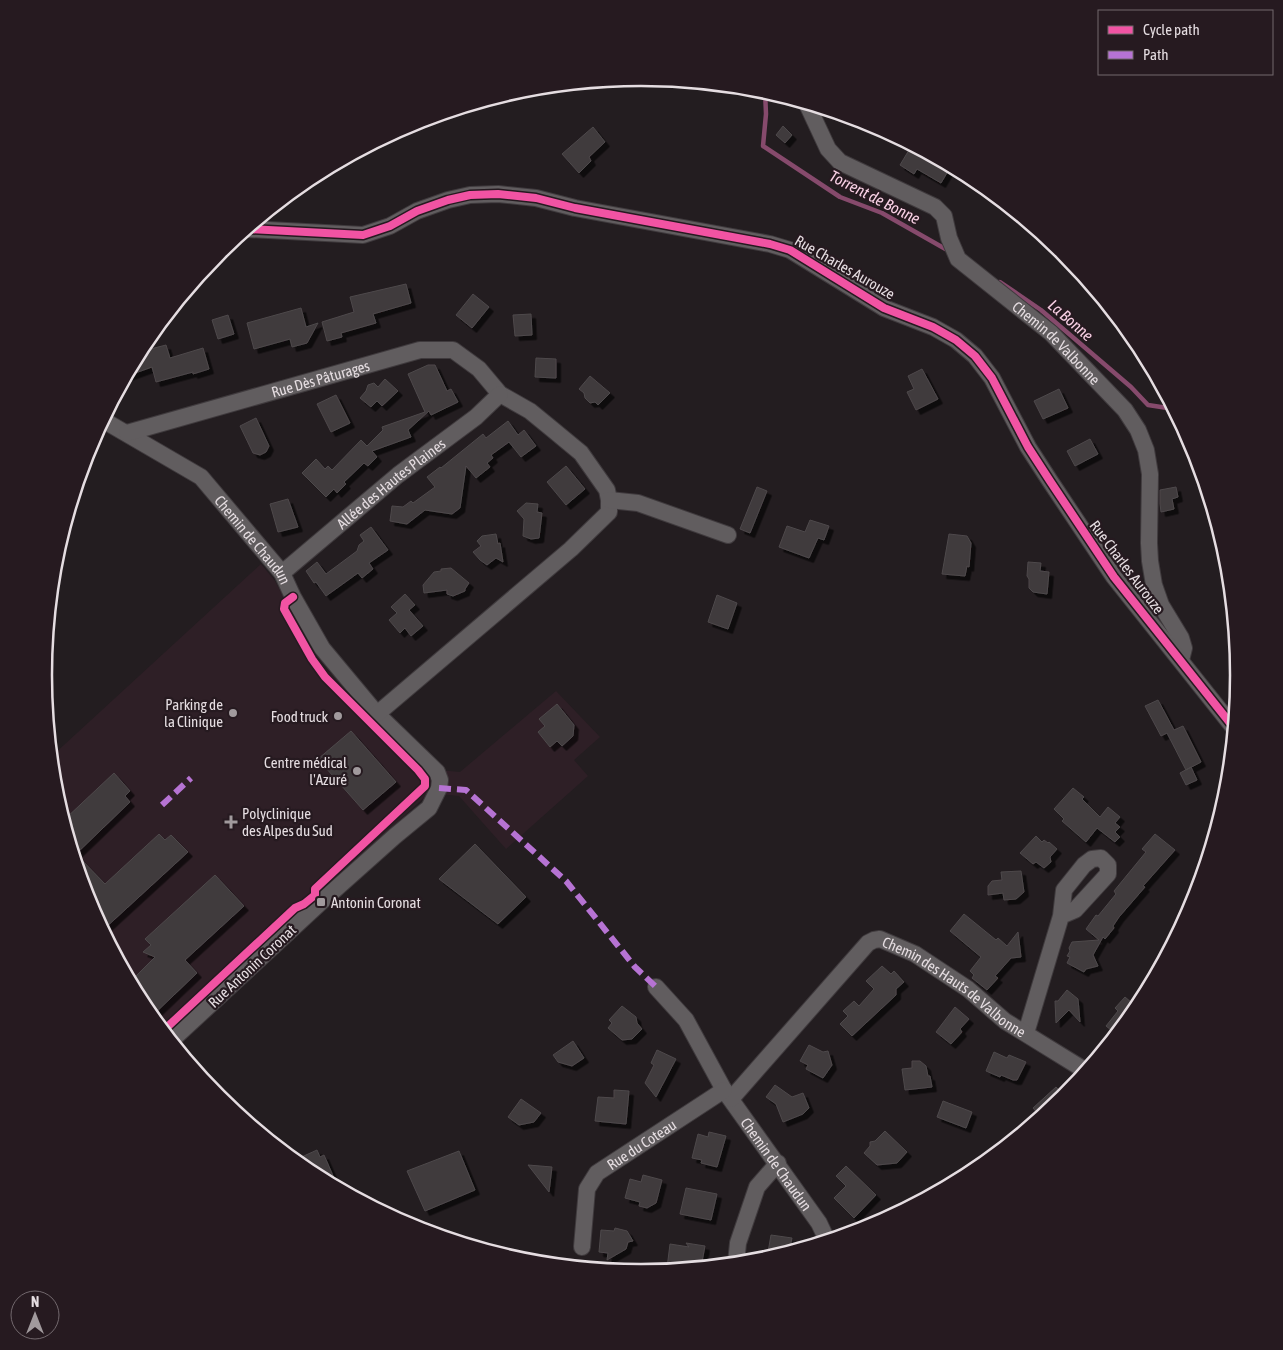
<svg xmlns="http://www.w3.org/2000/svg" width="1283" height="1350" font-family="'Asap Condensed',sans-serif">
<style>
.built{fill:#2e1f26}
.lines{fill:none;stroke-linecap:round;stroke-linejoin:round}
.stream{stroke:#864a6c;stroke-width:4.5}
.building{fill:#3f3a3d;stroke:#4e494b;filter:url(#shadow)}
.minor-casing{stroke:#3f3a3d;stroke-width:18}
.minor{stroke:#615d5f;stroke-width:16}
.quiet{stroke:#b673d3;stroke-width:6;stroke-dasharray:12 6;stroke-linecap:butt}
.cycleway-casing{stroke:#261a20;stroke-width:11}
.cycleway{stroke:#f153a3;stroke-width:8}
.poi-dot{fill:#a19a9d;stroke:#261a20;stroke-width:2}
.labels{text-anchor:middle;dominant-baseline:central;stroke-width:4.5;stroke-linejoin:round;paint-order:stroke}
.street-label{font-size:15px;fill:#e5dde1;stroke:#261a20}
.poi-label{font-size:15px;fill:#e5dde1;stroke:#261a20;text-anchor:end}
.water-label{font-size:16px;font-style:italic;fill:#f8d0e4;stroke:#261a20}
.rim{fill:none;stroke:#e5dde1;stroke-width:2.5}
</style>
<defs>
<filter id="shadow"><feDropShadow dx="4.5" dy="4.5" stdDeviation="0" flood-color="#0009"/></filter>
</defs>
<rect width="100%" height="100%" fill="#231d20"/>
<path class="built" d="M261,564L275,581L318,661L427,769L460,772L556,691L600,737L574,760L588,776L506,849L459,796L429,793L167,1035L144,1007L89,903L55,791L52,756Z"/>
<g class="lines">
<path class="stream" d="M765,91L766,114L763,146L840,197L882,213L949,251
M1000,282L1041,310L1131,387L1148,405L1174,409"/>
</g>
<path class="building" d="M783,126L792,135L785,143L776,135Z
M593,127L605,142L589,157L591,161L579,173L562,154Z
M912,145L951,166L941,183L917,169L914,174L900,165Z
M406,284L411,303L373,314L376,323L341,333L342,337L327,341L322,322L354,312L350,297Z
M473,294L489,307L472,328L456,315Z
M301,308L306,327L318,323L307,343L292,347L290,339L254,349L247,323Z
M531,314L532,335L515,336L513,315Z
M228,315L234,334L218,339L212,320Z
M166,345L170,358L203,348L209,369L193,374V372L156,382L152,367L127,376L139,352Z
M536,358L556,359V378L535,377Z
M428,365H435L447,391L451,389L458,402L431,415L429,411L408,430L411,437L372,451L377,457L368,466L364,463L344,482L346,484L337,493L334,489L326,497L302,473L316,459L325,469L328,466L332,470L361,440L367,446L383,430L382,427L425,412L408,374Z
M922,369L938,399L916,410L907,392L914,389L908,376Z
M590,376L610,393L598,405L595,402L590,403L585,398L584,393L579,389Z
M385,379L398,391L382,406L377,401L371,407L360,398L366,391L368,385L374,383L378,387Z
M1059,389L1068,408L1043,419L1034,401Z
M336,395L350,423L331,432L317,404Z
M256,418L269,446L266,452L260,455L253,453L240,426Z
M508,421L518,435L524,430L536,446L521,457L509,442L491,455L493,458L487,463L490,467L476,478L466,466L460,508L452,514L425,510L407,524L390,521L392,506L403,507L411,501L413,503L435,487L427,477L440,467L441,468L483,434L486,438Z
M1090,439L1098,454L1075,466L1067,451Z
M566,466L585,489L566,505L547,482Z
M757,487L767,491L750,533L740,529Z
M1176,487L1178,497L1172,499L1174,509L1161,512L1160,504V490Z
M288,499L298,527L278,532L270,504Z
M526,503L538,504L537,512L542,513L539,538L531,539L523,536L524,519L517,511Z
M810,520L829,526L824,540L818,538L809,558L779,547L787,526L805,532Z
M371,527L388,550L369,563L373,569L362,578L358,573L326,596L316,582L314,583L306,571L317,562L326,574L357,551L359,545L364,541L360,535Z
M496,534L498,544L500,543L503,562L496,558L487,565L480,560L473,552L481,546L477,541L482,536Z
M949,534L967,536L971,543L969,567L967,566L965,576L942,574Z
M1028,562L1041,563L1040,571L1049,572L1047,594L1033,592L1029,588V579L1027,576Z
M451,568L469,583L465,589V591L453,596L447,594V590L424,593L423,585L434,572L441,571V569Z
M405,594L415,605L409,610L423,626L411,636L405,628L400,633L389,620L397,613L391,607Z
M717,595L737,603L728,629L708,622Z
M1158,700L1174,730L1183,726L1201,762L1186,770L1167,733L1161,736L1145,706Z
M557,704L574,725L573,736L562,746L557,741L550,747L538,732L545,726L539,719Z
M351,731L396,782L363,810L318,759Z
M1191,767L1197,780L1186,785L1180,773Z
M114,773L130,791L125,796L130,802L76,854L105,884L159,834L165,840L171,835L188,852L103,930L89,903L64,820Z
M1073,788L1084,797L1082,799L1100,817L1108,807L1120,817L1115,823L1120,827L1115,832L1120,837L1115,842L1097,828L1086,842L1062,821L1064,819L1054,809Z
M1155,834L1175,850L1143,886L1145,887L1119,917L1113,926L1114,928L1105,939L1103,937L1093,955L1098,966L1086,969L1084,972L1067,963L1070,957L1067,956L1070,951L1069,948L1072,942L1099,940L1086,929L1096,915L1098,916L1116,894L1114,891L1146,852L1142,849Z
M1036,836L1042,842L1044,840L1048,843L1049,842L1057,849L1050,857L1051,862L1044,868L1036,862L1033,864L1020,853Z
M475,844L526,897L498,924L439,879Z
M1021,871L1024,892L1016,899L1004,900L1003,893L988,895V886L992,881L1002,880L1001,872Z
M215,875L244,906L185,960L197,973L152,1016L144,1007L131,981L155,957L143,952L151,945L145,939Z
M964,914L996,940L998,938L1007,946L1018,932L1021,957L1011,958L995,976L998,978L987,990L972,978L974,975L970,971L981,957L950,931Z
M882,966L891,974L894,971L904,982L896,989V995L852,1036L840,1024L848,1016L843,1011L854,1001L859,1006L874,989L866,981Z
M1067,990L1078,999L1080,1022L1069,1010L1056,1023L1055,1001H1058Z
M1125,997L1138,1008L1116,1034L1106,1026L1118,1011L1115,1008Z
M622,1006L636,1017L637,1023L642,1029L632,1039L622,1040L608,1028L612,1023L609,1020Z
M955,1007L969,1019L960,1029L962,1032L951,1044L936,1032Z
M573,1041L584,1058L572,1066L558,1062L553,1055Z
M809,1045L823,1052L828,1051L832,1065L823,1078L806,1069L808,1065L800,1061Z
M657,1050L676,1059L656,1097L645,1083L654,1065L651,1063Z
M994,1052L1007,1058L1009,1055L1026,1062L1017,1080H1013L1001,1075L1000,1077L986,1071Z
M912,1061H920L926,1066L928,1076H930L932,1087L905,1090L902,1069L912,1068Z
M775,1085L792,1097L803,1093L809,1108L803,1114L783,1122L776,1104L766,1097Z
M1056,1087L1065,1096L1041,1117L1033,1108Z
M614,1090L629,1091L626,1124L595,1121L598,1097L614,1098Z
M521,1099L541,1113L534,1122L519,1125L508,1117Z
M943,1101L972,1112L966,1128L937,1117Z
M885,1131L907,1152L897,1163L877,1165L864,1153L870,1146V1142L875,1141Z
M709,1132L726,1136L717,1167L701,1163L702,1160L692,1158L698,1134L708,1137Z
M317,1150L320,1157L324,1155L334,1178L327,1181L309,1172L295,1160Z
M459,1151L475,1190L425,1211L407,1171Z
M528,1165L552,1167L549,1192Z
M846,1166L876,1195L854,1218L834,1198L846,1186L836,1176Z
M643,1175L662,1180L656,1203L647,1208L639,1206L640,1202L625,1198L630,1179L641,1182Z
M686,1188L717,1194L711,1220L680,1214Z
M615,1228L627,1231L633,1241L628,1242L626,1249L607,1260L608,1253L599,1252L601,1230L614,1231Z
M771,1235L792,1238L789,1252L767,1258Z
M686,1243L705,1246L701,1267L674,1270L667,1268L670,1244L689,1247Z"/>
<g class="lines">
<defs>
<g id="minor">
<path id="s1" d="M807,104L828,149L840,162L935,207L944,216L949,238L958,259L1051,333L1125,410L1138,430L1146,450L1150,474L1149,543L1150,561L1154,585L1161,605L1181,638L1184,648L1181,660"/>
<path d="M247,229L363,235L390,226L417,211L448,200L470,195L498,194L536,198L575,208L770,244L790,250L884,308L933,327L956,340L975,356L992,378L1028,447L1050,481L1114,577L1234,728"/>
<path id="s2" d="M103,420L201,477L282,573L293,597L322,648L377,714L437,772L440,780L439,788L429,808L395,836L321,902L172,1040"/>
<path id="s3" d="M127,433L420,350H453L479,369L500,394L530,411L552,429L581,453L607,490L609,500V512L571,549L377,714"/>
<path d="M609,500L638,503L728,535"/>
<path id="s4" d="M282,573L398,475L476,417L500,394"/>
<path id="s5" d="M656,987L686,1020L724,1090L819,1223L827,1240"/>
<path d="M1026,1033L1061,916L1075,910L1108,874V865L1101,858L1092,859L1084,865L1064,890L1061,916"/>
<path id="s6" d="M731,1099L868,943L874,940L880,939L915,954L968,989L1005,1021L1086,1071"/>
<path id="s7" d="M582,1247L587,1189L597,1173L724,1090"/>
<path d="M736,1263L738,1243L757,1187L778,1163"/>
</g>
</defs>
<use href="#minor" class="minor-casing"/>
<use href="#minor" class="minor"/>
<path class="quiet" d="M439,788L466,790L566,881L635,967L656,987
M162,805L191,778"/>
<defs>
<path id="cycleway" d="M247,229L363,235L390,226L417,211L448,200L470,195L498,194L536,198L575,208L770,244L790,250L884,308L933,327L956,340L975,356L992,378L1028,447L1050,481L1114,577L1234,728
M164,1030L295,908L304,904L315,895V889L425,786V779L418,770L325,677L312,659L284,609L285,603L293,597"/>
</defs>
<use href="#cycleway" class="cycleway-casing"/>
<use href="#cycleway" class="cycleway"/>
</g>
<g class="poi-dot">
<circle cx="233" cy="713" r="5"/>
<circle cx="338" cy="716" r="5"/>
<circle cx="357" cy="771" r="5"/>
<path d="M228.5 814.5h5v5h5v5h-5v5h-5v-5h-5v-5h5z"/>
<rect x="316" y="897" width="10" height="10" rx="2.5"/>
</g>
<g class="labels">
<g class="street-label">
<text transform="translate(845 267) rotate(30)">Rue Charles Aurouze</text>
<text stroke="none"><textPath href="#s1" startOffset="360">Chemin de Valbonne</textPath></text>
<text stroke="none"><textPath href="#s3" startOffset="201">Rue Dès Pâturages</textPath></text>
<text stroke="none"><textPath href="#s4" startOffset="141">Allée des Hautes Plaines</textPath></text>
<text stroke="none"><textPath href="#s2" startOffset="195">Chemin de Chaudun</textPath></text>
<text transform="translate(1127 567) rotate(53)">Rue Charles Aurouze</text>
<text transform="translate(252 966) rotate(-43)">Rue Antonin Coronat</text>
<text stroke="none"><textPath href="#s6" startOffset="309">Chemin des Hauts de Valbonne</textPath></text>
<text stroke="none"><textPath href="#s7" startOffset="130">Rue du Coteau</textPath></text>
<text stroke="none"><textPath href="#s5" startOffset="215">Chemin de Chaudun</textPath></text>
</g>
<g class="poi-label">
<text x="223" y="704">Parking de<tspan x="223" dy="17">la Clinique</tspan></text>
<text x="328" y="716">Food truck</text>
<text x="347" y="762">Centre médical<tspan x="347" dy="17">l'Azuré</tspan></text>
<text x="242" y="813" text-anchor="start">Polyclinique<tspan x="242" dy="17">des Alpes du Sud</tspan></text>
<text x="331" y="902" text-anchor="start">Antonin Coronat</text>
</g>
<g class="water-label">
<text transform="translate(875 197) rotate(27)">Torrent de Bonne</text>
<text transform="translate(1071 320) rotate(41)">La Bonne</text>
</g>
</g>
<path d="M0 0H1283V1350H0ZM52 675a589 589 0 1 1 1178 0a589 589 0 1 1-1178 0Z" fill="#261a20" fill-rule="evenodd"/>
<path class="rim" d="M52 675a589 589 0 1 1 1178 0a589 589 0 1 1-1178 0Z"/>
<rect x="1098" y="10" width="175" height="65" fill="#261a20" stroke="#72686d"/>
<rect x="1108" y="26" width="25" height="8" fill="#f153a3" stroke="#72686d"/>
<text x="1143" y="35" font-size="15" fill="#e5dde1">Cycle path</text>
<rect x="1108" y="51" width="25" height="8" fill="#b673d3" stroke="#72686d"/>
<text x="1143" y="60" font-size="15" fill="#e5dde1">Path</text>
<g transform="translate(35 1315)"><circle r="24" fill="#261a20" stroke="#72686d"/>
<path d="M0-4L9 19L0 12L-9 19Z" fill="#a19a9d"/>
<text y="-8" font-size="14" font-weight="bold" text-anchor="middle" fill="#e5dde1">N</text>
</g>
</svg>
